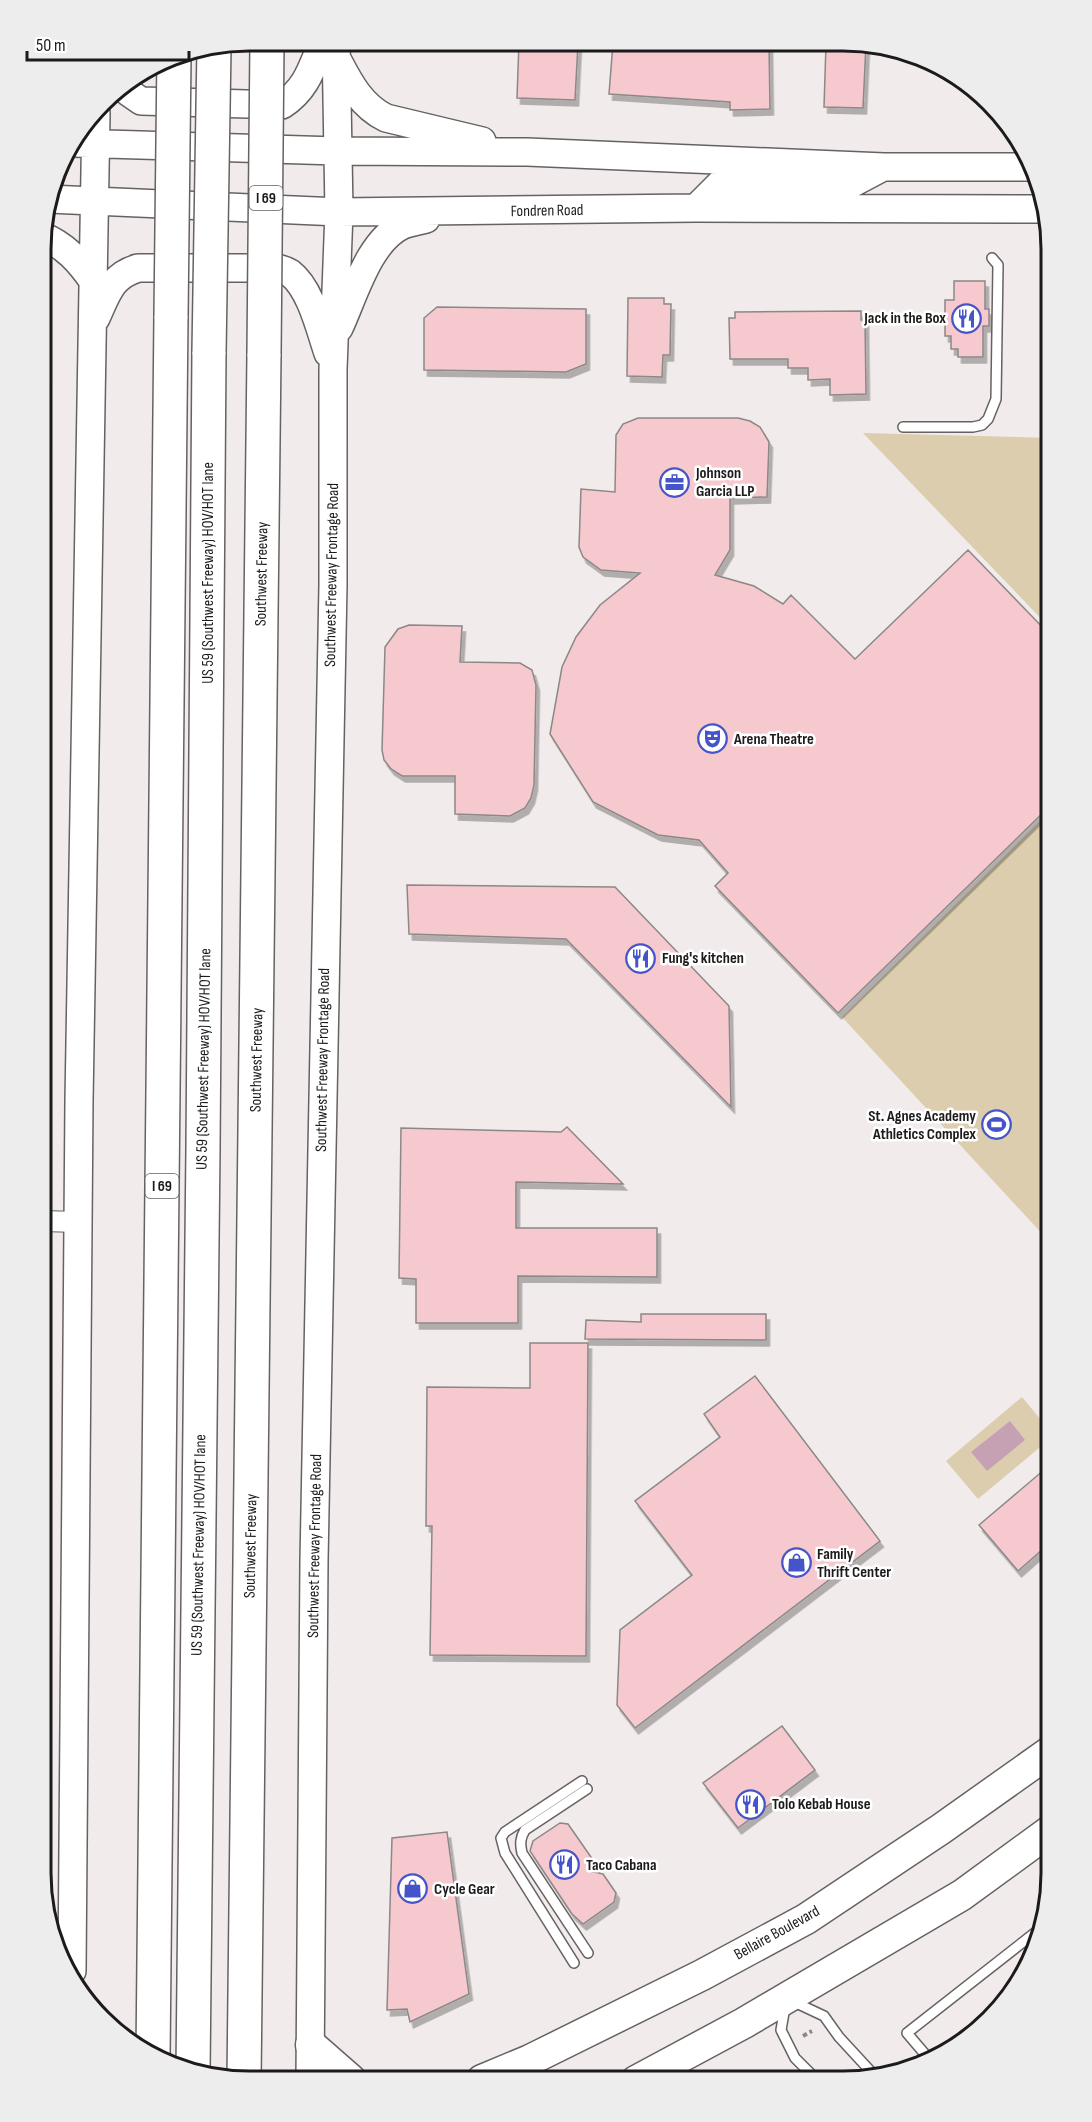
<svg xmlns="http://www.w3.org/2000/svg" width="1092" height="2122" font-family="'Sofia Sans Condensed',sans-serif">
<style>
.green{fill:#dccdaf}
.water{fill:#c6a1b4}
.building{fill:#f5c9cd;stroke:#8c8888;stroke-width:1.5;filter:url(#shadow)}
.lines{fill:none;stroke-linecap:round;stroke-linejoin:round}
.lane-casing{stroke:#666261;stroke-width:12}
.street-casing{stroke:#666261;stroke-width:22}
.secondary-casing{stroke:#666261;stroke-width:30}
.primary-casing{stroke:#666261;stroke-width:33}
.highway-casing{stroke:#666261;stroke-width:36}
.path{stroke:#8b8887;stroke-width:4;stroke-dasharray:4.5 3;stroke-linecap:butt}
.lane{stroke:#fff;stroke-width:9}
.street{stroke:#fff;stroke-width:20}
.secondary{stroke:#fff;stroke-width:27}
.primary{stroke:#fff;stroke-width:30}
.highway{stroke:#fff;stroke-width:33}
.highway-bridge-casing{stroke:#666261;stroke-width:36;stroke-linecap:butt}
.highway-bridge{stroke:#fff;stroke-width:33}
.labels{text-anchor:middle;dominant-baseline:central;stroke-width:5;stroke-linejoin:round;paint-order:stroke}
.shield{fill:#fff;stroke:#605f5f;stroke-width:1.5}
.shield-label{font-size:15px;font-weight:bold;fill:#1c1a1a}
.street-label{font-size:16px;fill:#1c1a1a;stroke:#fff}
.poi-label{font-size:16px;font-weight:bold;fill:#1c1a1a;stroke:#fff;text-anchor:start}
.rim{fill:none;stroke:#1c1a1a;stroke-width:3}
</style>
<defs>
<filter id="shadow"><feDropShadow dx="3.5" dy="6" stdDeviation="0" flood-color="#0004"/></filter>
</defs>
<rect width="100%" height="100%" fill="#f1eceb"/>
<path class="green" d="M863,433L1051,438V629Z
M1051,810V1234L1046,1238L842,1017Z
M1022,1397L1051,1432V1438L978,1499L946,1461Z"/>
<path class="water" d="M1010,1421L1025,1440L987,1471L971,1452Z"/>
<path class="building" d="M519,42L578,43L575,100L517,98Z
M613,43L769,44L770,109L730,110V102L609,94Z
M826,44H866L863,108L824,107Z
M954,281H985V309H989V326H983V357H958V349H951V336H945V300H954Z
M628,298H664V304H671L670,355H663L662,377L627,376Z
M437,307L586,309V364L566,372L424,370V318Z
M861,311V320H865L866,394L830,395V379L808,380V368H788V359H730L729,318H735V312Z
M638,418H738L750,421L760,427L769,442L767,497L730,498V550L715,575L754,586L783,604L791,595L855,659L968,550L1051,636V805L838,1013L715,886L728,873L699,840L658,835L593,802L550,734L562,667L576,637L600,605L640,573L601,570L583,557L579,547L581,489L615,492L616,435L623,424Z
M409,625L462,626L460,662L520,663L532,670L536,685L534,785L531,798L525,808L510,816L455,814V776H402L391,769L384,760L382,750L385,647L398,629Z
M407,885L615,887L729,1006L731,1107L566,939L409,934Z
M567,1127L623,1184L516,1182V1228H657V1277L518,1276V1323H416V1279L399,1278L401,1128L561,1132Z
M641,1314H766V1340L585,1339L586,1320L641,1322Z
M530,1343H588L586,1656L430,1655L432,1526H426L427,1387L530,1388Z
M755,1376L880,1541L635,1728L617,1705L620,1630L692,1575L635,1501L720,1437L704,1414Z
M1051,1464V1542L1018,1571L979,1525Z
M782,1726L815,1770L738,1828L703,1783Z
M560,1823L568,1824L593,1860L590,1871L603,1874L616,1893L614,1902L583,1924L572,1914L530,1851L533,1841Z
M447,1832L469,1994L410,2022L407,2009L387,2010L392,1838Z"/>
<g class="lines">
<defs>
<path id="lane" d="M1049,365L1051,372
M903,427H973L982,425L988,419L996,399L998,265L992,258
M587,1789L525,1830C520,1838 520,1844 522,1853L588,1953
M574,1963L505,1853L501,1838L505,1832L582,1781
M792,2001L824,2016L839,2037L875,2076
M785,2007L781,2030L795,2058L818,2081
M930,2060L907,2033L1041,1928"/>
<path id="street" d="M41,1221L79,1222"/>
<path id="secondary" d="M337,59C349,82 361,106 386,118L482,141
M124,85L128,92L141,101L282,105C307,89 312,67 323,41
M73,143L337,151L527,152L884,167H1030
M49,199L339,212L696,208L1045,209
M696,208L720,184L849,185L883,167
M42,236C65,245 80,262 93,281
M96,318C107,294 111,276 138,268H277C281,269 287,271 290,273C311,289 320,330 328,353
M339,328C354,296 369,240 403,225C410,222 419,221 426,219
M72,1971L79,1101L96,113
M310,2080L314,1561L333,585V369L339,212L336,41"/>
<path id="primary" d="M311,2045L351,2080
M482,2080L530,2060L702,1975L806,1919L941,1829L1051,1751
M636,2081L744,2023L962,1895L1051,1830"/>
<path id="highway" d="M153,2057L171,316
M193,2071L203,1149L209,352
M244,2080L264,354"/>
</defs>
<use href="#lane" class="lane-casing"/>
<use href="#street" class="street-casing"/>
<use href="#secondary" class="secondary-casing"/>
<use href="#primary" class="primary-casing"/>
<use href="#highway" class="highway-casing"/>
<path class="path" d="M803,2036L812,2031"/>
<use href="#lane" class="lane"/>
<use href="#street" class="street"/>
<use href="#secondary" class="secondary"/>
<use href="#primary" class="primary"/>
<use href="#highway" class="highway"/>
<defs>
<path id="highway-bridge" d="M171,316L174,55
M209,352L214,47
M264,354L267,41"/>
</defs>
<use href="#highway-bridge" class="highway-bridge-casing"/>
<use href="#highway-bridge" class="highway-bridge"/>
</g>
<defs>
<symbol id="restaurant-ring" viewBox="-11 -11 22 22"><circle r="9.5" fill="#fff" stroke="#4555c9" stroke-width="1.5"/><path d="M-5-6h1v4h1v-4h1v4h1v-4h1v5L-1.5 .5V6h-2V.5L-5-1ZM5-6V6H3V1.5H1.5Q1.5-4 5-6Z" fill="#4555c9"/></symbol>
<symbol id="office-ring" viewBox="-11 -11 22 22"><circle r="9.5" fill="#fff" stroke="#4555c9" stroke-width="1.5"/><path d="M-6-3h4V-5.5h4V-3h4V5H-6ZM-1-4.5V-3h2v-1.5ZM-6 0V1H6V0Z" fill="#4555c9"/></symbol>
<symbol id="theatre-ring" viewBox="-11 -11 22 22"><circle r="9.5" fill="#fff" stroke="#4555c9" stroke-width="1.5"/><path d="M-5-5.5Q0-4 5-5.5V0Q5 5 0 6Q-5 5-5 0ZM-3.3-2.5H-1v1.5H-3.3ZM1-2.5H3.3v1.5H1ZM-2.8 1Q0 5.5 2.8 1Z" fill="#4555c9"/></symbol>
<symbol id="stadium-ring" viewBox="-11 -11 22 22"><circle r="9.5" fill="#fff" stroke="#4555c9" stroke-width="1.5"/><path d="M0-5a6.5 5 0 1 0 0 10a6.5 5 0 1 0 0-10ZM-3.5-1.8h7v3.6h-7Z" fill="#4555c9"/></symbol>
<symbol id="shop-ring" viewBox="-11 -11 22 22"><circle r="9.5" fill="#fff" stroke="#4555c9" stroke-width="1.5"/><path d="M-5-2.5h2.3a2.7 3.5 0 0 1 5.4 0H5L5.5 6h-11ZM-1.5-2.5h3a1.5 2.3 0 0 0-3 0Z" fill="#4555c9"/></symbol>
</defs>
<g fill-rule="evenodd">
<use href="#restaurant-ring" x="950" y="302" width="33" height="33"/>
<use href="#office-ring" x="658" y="466" width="33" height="33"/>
<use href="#theatre-ring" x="696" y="722" width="33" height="33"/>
<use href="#restaurant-ring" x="624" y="942" width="33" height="33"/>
<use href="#stadium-ring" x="980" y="1108" width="33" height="33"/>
<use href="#shop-ring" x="780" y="1546" width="33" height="33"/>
<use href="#restaurant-ring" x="734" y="1788" width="33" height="33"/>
<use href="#restaurant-ring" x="548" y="1848" width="33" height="33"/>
<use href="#shop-ring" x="396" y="1872" width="33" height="33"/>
</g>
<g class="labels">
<g class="shield">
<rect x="249.5" y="186" width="33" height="24" rx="4.5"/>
<rect x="145.5" y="1174" width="33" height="24" rx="4.5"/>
</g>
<g class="shield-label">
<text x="266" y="198">I 69</text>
<text x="162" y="1186">I 69</text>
</g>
<g class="street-label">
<text transform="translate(547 211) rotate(-1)">Fondren Road</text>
<text transform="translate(208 573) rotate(-90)">US 59 (Southwest Freeway) HOV/HOT lane</text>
<text transform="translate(262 574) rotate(-89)">Southwest Freeway</text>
<text transform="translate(332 575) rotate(-89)">Southwest Freeway Frontage Road</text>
<text transform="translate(204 1059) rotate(-89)">US 59 (Southwest Freeway) HOV/HOT lane</text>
<text transform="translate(257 1060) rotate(-89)">Southwest Freeway</text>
<text transform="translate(323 1060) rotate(-89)">Southwest Freeway Frontage Road</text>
<text transform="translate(199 1545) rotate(-89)">US 59 (Southwest Freeway) HOV/HOT lane</text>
<text transform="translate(251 1546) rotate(-89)">Southwest Freeway</text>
<text transform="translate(315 1546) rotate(-89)">Southwest Freeway Frontage Road</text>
<text transform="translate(777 1933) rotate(-29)">Bellaire Boulevard</text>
</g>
<g class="poi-label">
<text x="946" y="318" text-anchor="end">Jack in the Box</text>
<text x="696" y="473">Johnson<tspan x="696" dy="18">Garcia LLP</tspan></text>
<text x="734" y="739">Arena Theatre</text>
<text x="662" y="958">Fung's kitchen</text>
<text x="976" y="1116" text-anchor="end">St. Agnes Academy<tspan x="976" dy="18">Athletics Complex</tspan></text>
<text x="817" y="1554">Family<tspan x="817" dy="18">Thrift Center</tspan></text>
<text x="772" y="1804">Tolo Kebab House</text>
<text x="586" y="1865">Taco Cabana</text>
<text x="434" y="1889">Cycle Gear</text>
</g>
</g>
<path d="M0 0H1092V2122H0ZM249 51H843A198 198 0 0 1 1041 249V1873A198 198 0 0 1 843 2071H249A198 198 0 0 1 51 1873V249A198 198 0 0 1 249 51Z" fill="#ededed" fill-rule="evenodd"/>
<path class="rim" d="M249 51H843A198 198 0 0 1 1041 249V1873A198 198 0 0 1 843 2071H249A198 198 0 0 1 51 1873V249A198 198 0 0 1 249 51Z"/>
<path d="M27 51v9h162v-9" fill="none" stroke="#1c1a1a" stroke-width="3"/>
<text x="36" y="51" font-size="18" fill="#1c1a1a" stroke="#ffffff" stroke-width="4.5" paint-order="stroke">50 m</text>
</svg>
